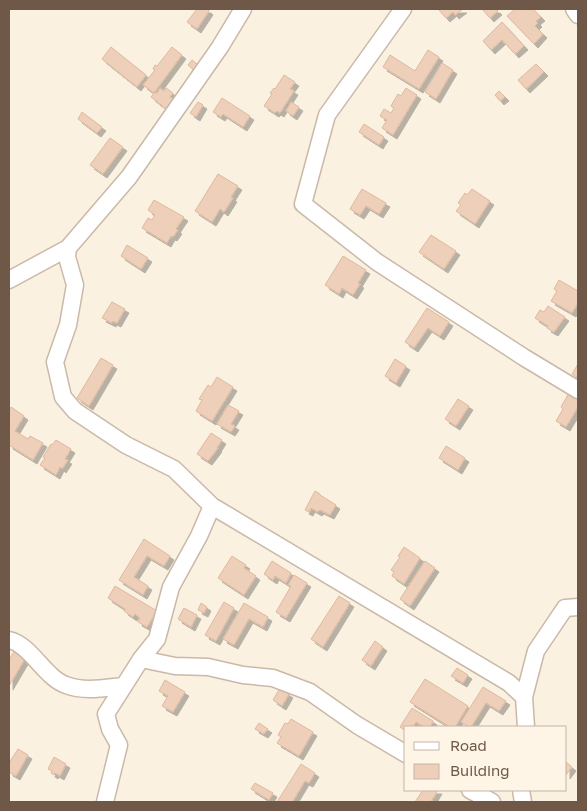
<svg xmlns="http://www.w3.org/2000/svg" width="587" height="811" font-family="'Golos Text',sans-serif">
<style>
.building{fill:#eed0ba;stroke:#e0b79b;filter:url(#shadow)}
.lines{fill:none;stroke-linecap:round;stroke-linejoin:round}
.minor-casing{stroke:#cab9a8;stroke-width:19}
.minor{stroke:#fff;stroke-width:16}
</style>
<defs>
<filter id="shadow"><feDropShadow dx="4" dy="4" stdDeviation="0" flood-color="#0004"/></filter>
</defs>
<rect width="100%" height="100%" fill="#faf1e1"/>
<path class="building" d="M197,9H207L209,11L197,29L187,22Z
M438,9H463L455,15L453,12L446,18Z
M482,9H496L498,11L490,18Z
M515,9H533L541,17L536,21L538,23L535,26L543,34L534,44L507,16Z
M502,22L524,46L515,54L502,40L491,50L483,41Z
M111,47L146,75L137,87L102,59Z
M172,47L182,55L154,93L143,85L155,70L153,69L155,65L157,66Z
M428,50L439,57L419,89L383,67L390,55L415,71Z
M192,60L201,67L196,72L188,65Z
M442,63L453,70L436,99L425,92Z
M536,64L544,72L526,89L518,80Z
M284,75L295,82L290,89L294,91L280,113L277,111L275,113L264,106L272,94L270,93L274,88L275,89Z
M160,88L164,91L166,88L173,93L170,97L177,102L170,112L151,97L155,92L157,93Z
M406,88L417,95L393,135L382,128L387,120L380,116L384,109L391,113L394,108L391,106L398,94L401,96Z
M499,91L505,97L500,101L495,95Z
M222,98L250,116L243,127L223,114L221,117L213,112Z
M198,102L203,105L196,117L190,113Z
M291,102L299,107L293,116L286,111Z
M82,112L102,127L97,133L78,119Z
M364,124L384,137L379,145L359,132Z
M110,138L123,147L103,174L90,165Z
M218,174L238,186L231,197L233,198L224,212L220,209L212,222L195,211Z
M362,189L386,203L379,214L366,206L360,215L350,209Z
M472,189L490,201L475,224L456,211L461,205L458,203L465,193L467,195Z
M154,200L184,217L176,229L178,230L173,237L171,236L167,243L142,228L148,218L152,220L155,215L148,210Z
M431,235L456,251L444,269L419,252Z
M127,245L148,258L141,269L121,256Z
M343,256L366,270L358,283L360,284L353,295L342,288L339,294L325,285Z
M559,280L578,291V303L572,313L551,301L557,291L554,289Z
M112,302L125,309L117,323L113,321L112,323L102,318Z
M548,306L565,317L554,332L547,328L548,326L535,318L540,310L544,312Z
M427,308L449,322L440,336L428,328L414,348L405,342Z
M101,358L113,365L89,406L77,398Z
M395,359L406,366L396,383L385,376Z
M578,364V378L572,374Z
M217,377L233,387L212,421L196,411L202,400L199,399L208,385L211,387Z
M569,393L578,398V407L566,427L556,421L563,409L561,407Z
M458,399L469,406L456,426L445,419Z
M228,405L239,411L231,424L235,426L231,432L217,424Z
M11,407L24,416L15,431L28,439L30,436L43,443L33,460L9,445V411Z
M211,433L222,440L217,448H218L208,461L197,454Z
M56,440L71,449L65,459L68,460L62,469L60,467L56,475L40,465L45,458L43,457L51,444L52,445Z
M446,446L465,458L458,470L439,458Z
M315,491L320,494V495L336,505L330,515L320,510L318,512L311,508L309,512L305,510Z
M144,539L170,556L164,566L147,556L134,577L148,586L143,595L119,580Z
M404,547L420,558L404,584L392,576L394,572L391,570L400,557L398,556Z
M232,556L246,565L244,568L256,576L244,595L218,578Z
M272,561L291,573L286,583L275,576L273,580L264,574Z
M425,561L435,568L410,606L400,599Z
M294,575L307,583L286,618L276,612L291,586L288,585Z
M115,586L157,611L147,627L138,622L140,618L135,614L133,617L124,611L125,609L108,598Z
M339,596L350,603L323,647L311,639Z
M224,602L234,608L216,641L205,635Z
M201,603L207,607L204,613L198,610Z
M244,603L268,617L263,627L249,619L234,645L223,639Z
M184,608L197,615L191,627L178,619Z
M375,641L383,647L371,666L362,660Z
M15,650L26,657L9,686V660Z
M457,668L468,675L463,683L451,676Z
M425,679L468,706L455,727H450L410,702Z
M165,680L185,692L173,712L162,706L168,696L159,691Z
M483,687L506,701L499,711L486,703L471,727H469L461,722Z
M280,688L289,694L282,706L273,700Z
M412,708L433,721L430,727H424L416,722L413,727H406V731L400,727Z
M291,719L313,732L299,756L277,743L281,737L278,735L285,723L288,724Z
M259,723L268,729L264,734L255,729Z
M18,749L28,755L16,776L9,772V763Z
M54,757L66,764L60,776L55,773L54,775L51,773L52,771L48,769Z
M566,762L572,767L566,775Z
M301,764L315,773L309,783L305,781L293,801L296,802H277Z
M255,783L273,793L269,800L251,789Z
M423,790H438L431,802H415Z"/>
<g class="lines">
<defs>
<path id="minor" d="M403,9L327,115L303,204L377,262L525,358L578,390
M574,9L578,15
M68,248L67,257L75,285L68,325L55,362L63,397L75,411L126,445L174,469L212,506L509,683L524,697L526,727
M9,280L68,248L129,177L220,47L243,9
M9,640C30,644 45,678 66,685C84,692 104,688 123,686
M141,659L175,666L208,667L243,675L273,678L310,692L357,725L406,754
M524,697L536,651L565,608L578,607
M470,790L485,798L492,802
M521,790L523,802
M105,802L119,745L110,729L106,714L141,659L157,639L171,587L199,536L212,506"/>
</defs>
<use href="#minor" class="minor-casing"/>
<use href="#minor" class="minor"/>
</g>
<rect width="587" height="811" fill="none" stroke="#705849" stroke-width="20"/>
<rect x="404" y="726" width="162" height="65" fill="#fef5e6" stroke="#c5b6a7"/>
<rect x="414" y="742" width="25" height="8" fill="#ffffff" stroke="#c5b6a7"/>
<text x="450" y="751" font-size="15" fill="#705849">Road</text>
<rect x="414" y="764" width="25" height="15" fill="#eed0ba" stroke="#c5b6a7"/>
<text x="450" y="776" font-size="15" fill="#705849">Building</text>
</svg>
